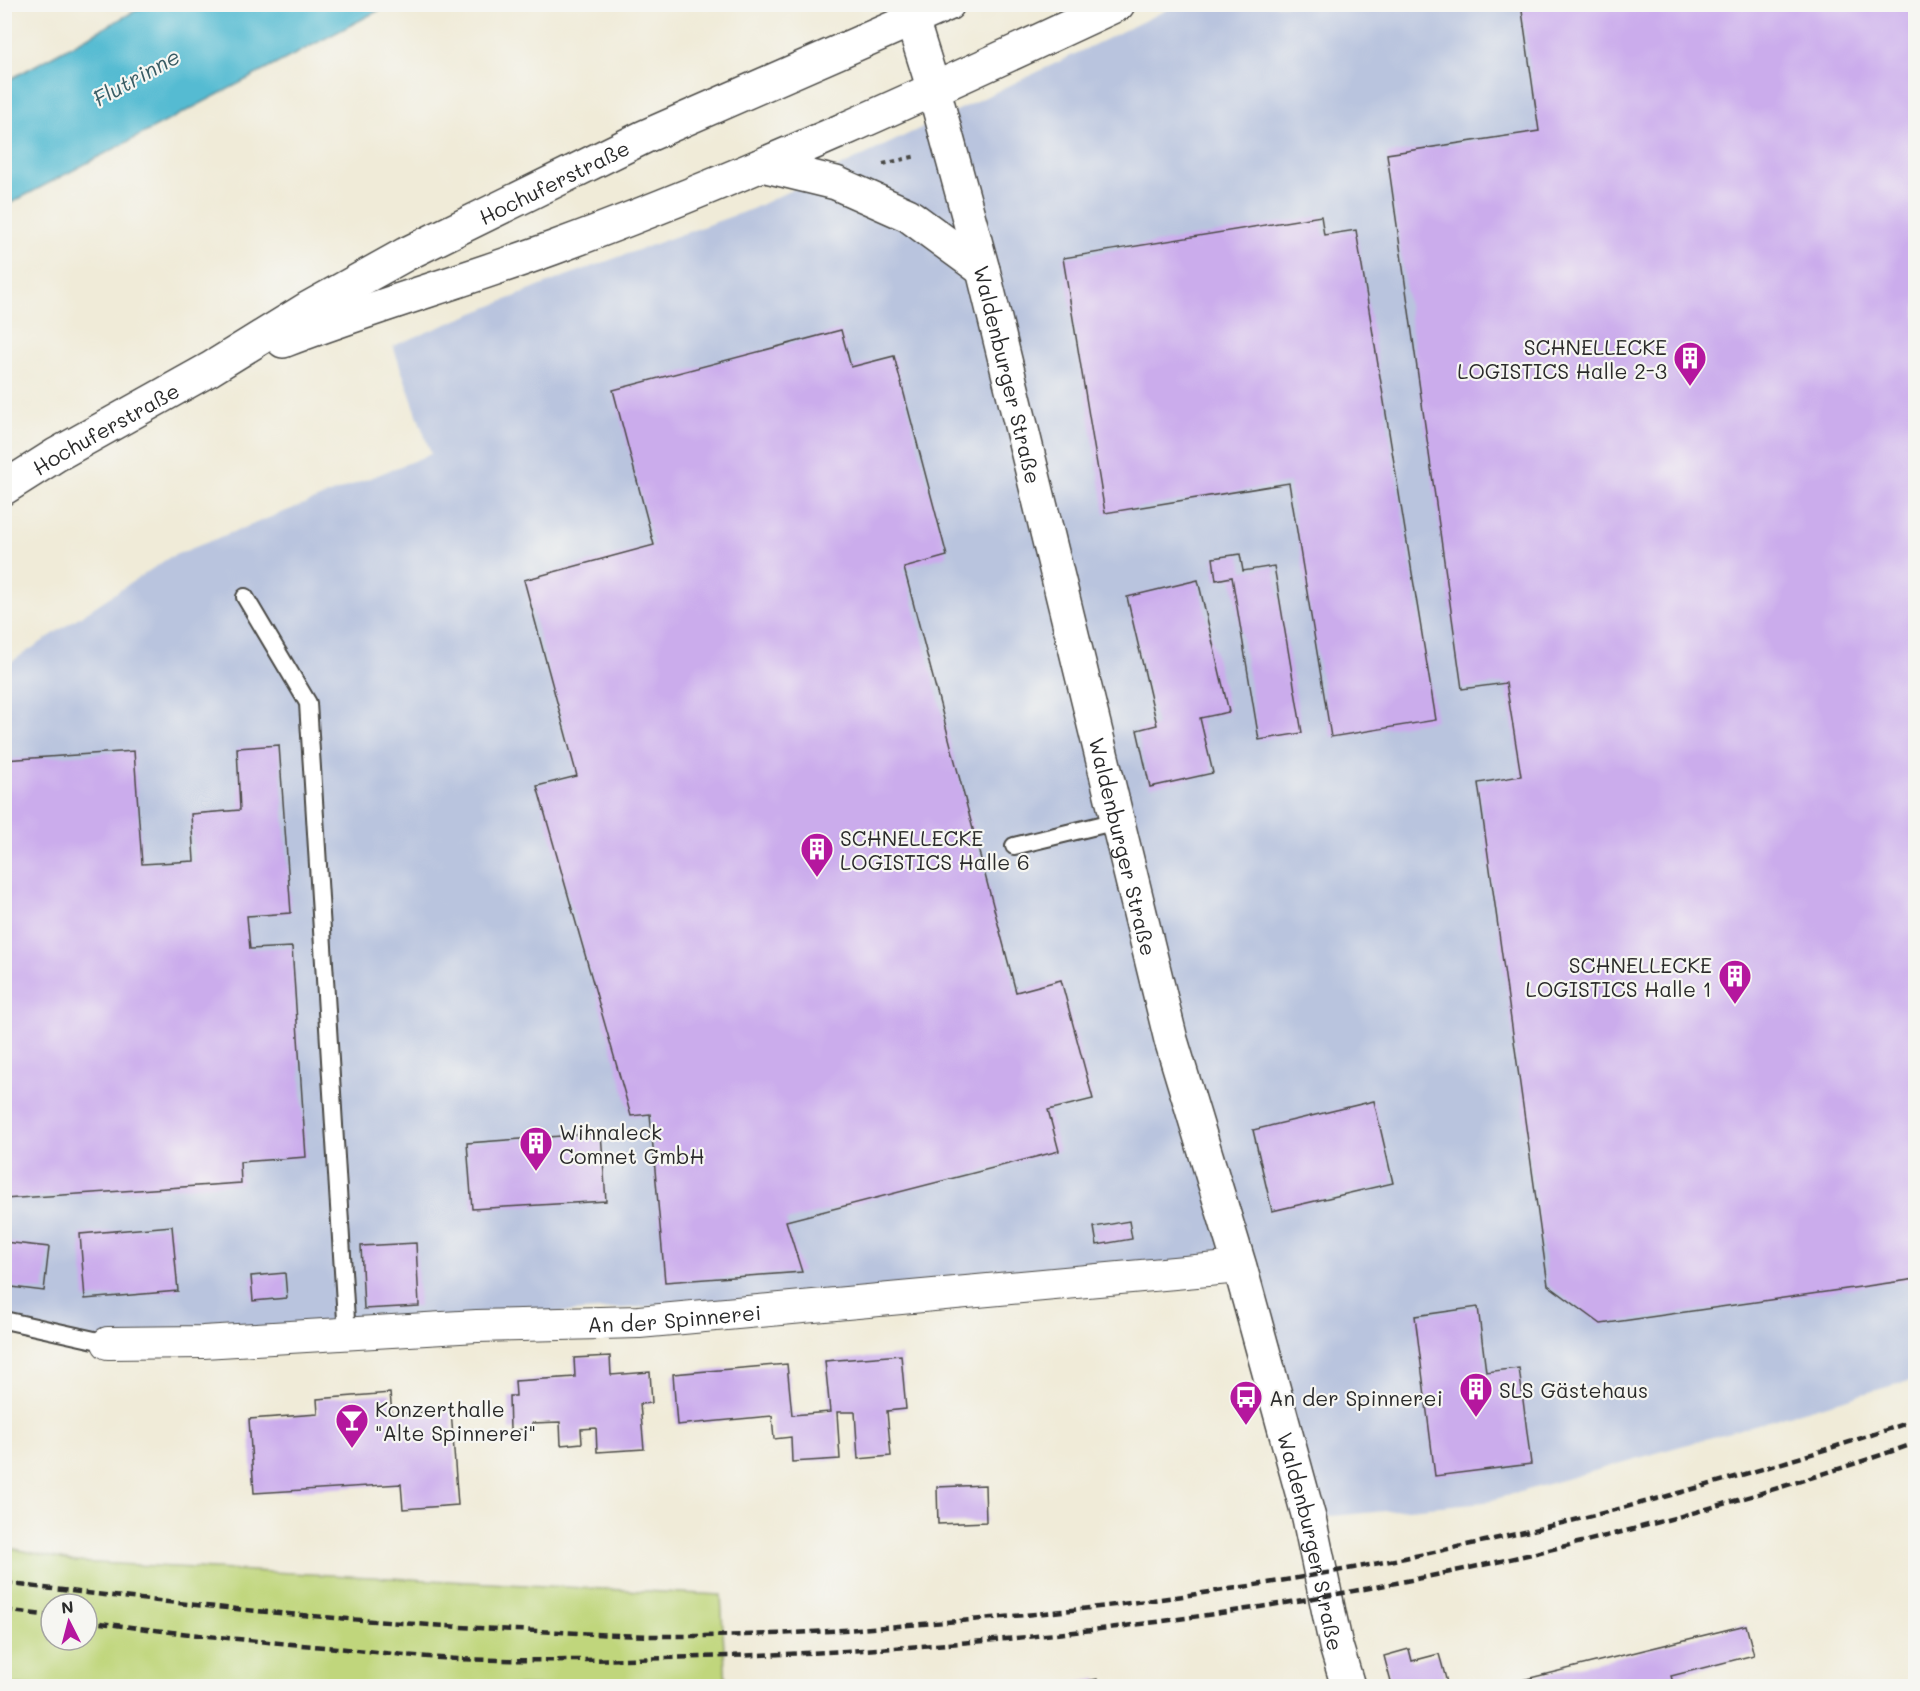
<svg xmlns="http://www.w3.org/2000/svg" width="1920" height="1691" font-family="Mali,sans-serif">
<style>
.industrial{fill:#b9c4de}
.green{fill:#c0d67b;stroke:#768053;stroke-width:1.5;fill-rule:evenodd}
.water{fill:#54bbd2;stroke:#40737e;stroke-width:1.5}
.building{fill:#cbacec}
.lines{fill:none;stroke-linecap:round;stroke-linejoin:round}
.lane-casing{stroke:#494845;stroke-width:20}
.street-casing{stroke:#494845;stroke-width:34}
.secondary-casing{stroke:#494845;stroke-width:36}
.primary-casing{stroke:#494845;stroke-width:36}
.path{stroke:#494845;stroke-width:4;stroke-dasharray:4.5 4.5;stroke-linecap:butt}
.lane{stroke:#fff;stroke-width:16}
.street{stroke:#fff;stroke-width:32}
.secondary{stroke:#fff;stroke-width:33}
.primary{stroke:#fff;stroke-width:33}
.rail{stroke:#2b2b2b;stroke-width:4.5;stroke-dasharray:9 4.5;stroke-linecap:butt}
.labels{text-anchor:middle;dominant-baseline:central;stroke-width:4.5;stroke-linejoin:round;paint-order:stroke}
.street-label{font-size:21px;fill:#2b2b2b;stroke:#f6f6f2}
.poi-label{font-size:21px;fill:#2b2b2b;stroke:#f6f6f2;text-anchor:start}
.water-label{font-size:22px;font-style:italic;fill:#395d65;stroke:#f6f6f2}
</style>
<rect width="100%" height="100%" fill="#f6f6f2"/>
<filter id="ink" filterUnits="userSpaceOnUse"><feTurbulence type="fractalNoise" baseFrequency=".0167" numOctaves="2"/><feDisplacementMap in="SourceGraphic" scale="12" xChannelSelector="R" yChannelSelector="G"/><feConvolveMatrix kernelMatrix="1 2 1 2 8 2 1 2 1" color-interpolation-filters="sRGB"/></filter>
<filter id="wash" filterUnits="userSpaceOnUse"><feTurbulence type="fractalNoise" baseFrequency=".008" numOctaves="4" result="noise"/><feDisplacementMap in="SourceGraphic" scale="24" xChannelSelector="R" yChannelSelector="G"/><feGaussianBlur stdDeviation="1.35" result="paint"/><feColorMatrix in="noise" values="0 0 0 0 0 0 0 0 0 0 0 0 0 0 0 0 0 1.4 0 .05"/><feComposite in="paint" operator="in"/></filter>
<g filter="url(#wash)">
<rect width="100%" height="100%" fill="#f0ebd8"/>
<path class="industrial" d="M1177,5H1915V1379L1485,1502L1309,1518L1240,1267L108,1343L5,1320V666L170,557L431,454L393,346L563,277L752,209Z"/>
<path class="green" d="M5,1547L76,1562L721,1595L726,1686H5ZM51,1604H87V1640H51Z"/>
<path class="water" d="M146,5H389L5,206V82Z"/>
<g id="blocks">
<path class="building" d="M1521,4H1916V1279L1601,1324L1548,1285L1478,783L1521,776L1506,683L1462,689L1387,154L1539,131Z
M1321,216L1324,235L1356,230L1436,720L1331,737L1289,483L1105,513L1063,258Z
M841,330L851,367L894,356L947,556L904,568L1016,992L1061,980L1093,1099L1048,1110L1059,1151L786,1221L802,1272L665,1282L650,1114L631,1116L537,786L577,776L524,580L654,545L613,390Z
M1240,554L1243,571L1274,566L1302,733L1259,740L1232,577L1216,580L1213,558Z
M1198,580L1229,712L1200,718L1213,773L1150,787L1137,730L1157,725L1127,597Z
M279,745L291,913L247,916L250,949L292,947L306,1157L240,1162L241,1183L4,1199V760L134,751L142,864L194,861L191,814L240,810L237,748Z
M1374,1101L1393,1183L1272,1211L1253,1130Z
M601,1133L606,1201L472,1209L467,1143Z
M1129,1221L1132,1239L1097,1245L1094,1227Z
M172,1226L178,1291L85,1299L80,1234Z
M4,1242L49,1247L44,1291L4,1286Z
M416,1243L419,1306L364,1309L361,1246Z
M285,1273L287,1298L253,1301L251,1276Z
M1478,1307L1486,1372L1519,1368L1531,1464L1435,1476L1415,1316Z
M901,1355L906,1409L887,1411L891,1456L858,1459L855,1412H837L840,1459L792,1462L791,1437L774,1439L772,1416L677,1425L673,1374L787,1364L792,1415L830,1412L825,1361Z
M610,1356L611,1375L650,1372L652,1403L640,1404L644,1449L597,1452L596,1428L581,1429L582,1443L561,1445L560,1422L532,1423V1429L510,1430L509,1396H516L515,1381L575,1377L574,1358Z
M390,1393L392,1414L451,1410L458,1505L403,1509L401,1484L254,1493L249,1419L318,1414L317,1399Z
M985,1485L986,1522L938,1524L937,1487Z
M1746,1625L1754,1655L1671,1676L1674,1686H1498Z
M1409,1649L1412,1661L1439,1654L1448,1686H1392L1384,1656Z
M1097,1679L1099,1686H1062L1061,1685Z"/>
</g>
</g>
<g filter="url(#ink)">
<use href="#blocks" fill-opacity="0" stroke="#494845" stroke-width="1.5"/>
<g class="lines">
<defs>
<path id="lane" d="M245,597L308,703L347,1336
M1014,846L1117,821
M4,1320L108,1343"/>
<g id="street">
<path id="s1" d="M108,1343L203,1342L477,1326L639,1322L1240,1267"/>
</g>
<g id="secondary">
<path id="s2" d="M907,4L934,90L983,270L1171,1040L1240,1267L1309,1518L1336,1646L1348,1686"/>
<path d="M762,165L836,183L908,215L983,270"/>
</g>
<g id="primary">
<path d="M283,341C372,307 463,281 553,248C746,177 932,91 1118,4"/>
<path id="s3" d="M4,488L56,455L210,369L307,309L406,254L644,137L948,4"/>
</g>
</defs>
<use href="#lane" class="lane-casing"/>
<use href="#street" class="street-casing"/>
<use href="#secondary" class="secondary-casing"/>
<use href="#primary" class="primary-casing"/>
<path class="path" d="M883,164L917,156"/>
<use href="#lane" class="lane"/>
<use href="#street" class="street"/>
<use href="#secondary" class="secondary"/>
<use href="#primary" class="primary"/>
<path class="rail" d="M4,1583C182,1605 359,1623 538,1631C580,1633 622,1636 664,1636C758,1637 853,1630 946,1622C1277,1596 1601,1527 1916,1420
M4,1610L51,1616
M87,1621C170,1633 253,1641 337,1648C377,1652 418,1657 458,1659C547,1662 638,1659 728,1656C1135,1644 1530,1577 1916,1443"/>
</g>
</g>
<defs>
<symbol id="building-pin" viewBox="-11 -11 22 30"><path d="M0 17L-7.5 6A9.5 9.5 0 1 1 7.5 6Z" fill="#b5179e" stroke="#f6f6f2"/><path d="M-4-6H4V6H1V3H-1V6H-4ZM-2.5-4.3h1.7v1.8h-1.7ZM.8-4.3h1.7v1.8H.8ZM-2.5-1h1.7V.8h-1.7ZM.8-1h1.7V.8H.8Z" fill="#fff"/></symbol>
<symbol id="bus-pin" viewBox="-11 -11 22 30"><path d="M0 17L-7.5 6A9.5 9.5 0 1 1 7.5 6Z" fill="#b5179e" stroke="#f6f6f2"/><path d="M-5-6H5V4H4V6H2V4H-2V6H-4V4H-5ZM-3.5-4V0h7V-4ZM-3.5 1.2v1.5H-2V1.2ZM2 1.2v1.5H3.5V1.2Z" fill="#fff"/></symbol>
<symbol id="bar-pin" viewBox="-11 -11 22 30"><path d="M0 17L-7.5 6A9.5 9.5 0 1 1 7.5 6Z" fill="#b5179e" stroke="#f6f6f2"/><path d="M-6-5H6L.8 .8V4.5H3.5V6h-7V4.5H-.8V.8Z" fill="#fff"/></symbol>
</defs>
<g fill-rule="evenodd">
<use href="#building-pin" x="1671" y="339" width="38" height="52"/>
<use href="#building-pin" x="798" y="830" width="38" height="52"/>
<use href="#building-pin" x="1716" y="957" width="38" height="52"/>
<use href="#building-pin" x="517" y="1124" width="38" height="52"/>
<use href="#building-pin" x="1457" y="1370" width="38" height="52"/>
<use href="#bus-pin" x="1227" y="1378" width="38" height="52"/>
<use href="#bar-pin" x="333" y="1401" width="38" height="52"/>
</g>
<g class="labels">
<g class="street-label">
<text stroke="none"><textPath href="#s3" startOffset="630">Hochuferstraße</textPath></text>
<text stroke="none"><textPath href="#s2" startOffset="384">Waldenburger Straße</textPath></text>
<text stroke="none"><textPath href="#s3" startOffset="118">Hochuferstraße</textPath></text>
<text stroke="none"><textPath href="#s2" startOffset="870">Waldenburger Straße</textPath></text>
<text stroke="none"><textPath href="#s1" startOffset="567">An der Spinnerei</textPath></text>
<text stroke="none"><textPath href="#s2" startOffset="1590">Waldenburger Straße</textPath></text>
</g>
<g class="poi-label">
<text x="1667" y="346" text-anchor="end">SCHNELLECKE<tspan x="1667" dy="24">LOGISTICS Halle 2-3</tspan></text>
<text x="840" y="837">SCHNELLECKE<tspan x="840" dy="24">LOGISTICS Halle 6</tspan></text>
<text x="1712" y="964" text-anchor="end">SCHNELLECKE<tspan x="1712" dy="24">LOGISTICS Halle 1</tspan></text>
<text x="559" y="1131">Wihnaleck<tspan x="559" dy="24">Comnet GmbH</tspan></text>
<text x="1499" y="1389">SLS Gästehaus</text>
<text x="1269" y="1397">An der Spinnerei</text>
<text x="375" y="1408">Konzerthalle<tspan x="375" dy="24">"Alte Spinnerei"</tspan></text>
</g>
<g class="water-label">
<text transform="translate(136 77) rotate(-29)">Flutrinne</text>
</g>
</g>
<rect width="1920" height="1691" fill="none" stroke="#f6f6f2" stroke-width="24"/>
<g transform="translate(69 1622) rotate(354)"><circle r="28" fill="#f6f6f2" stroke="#a5a5a2" stroke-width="1.5"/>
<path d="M0-4.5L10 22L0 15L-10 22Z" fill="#b5179e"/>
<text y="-9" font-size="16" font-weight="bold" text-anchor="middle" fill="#2b2b2b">N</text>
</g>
</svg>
